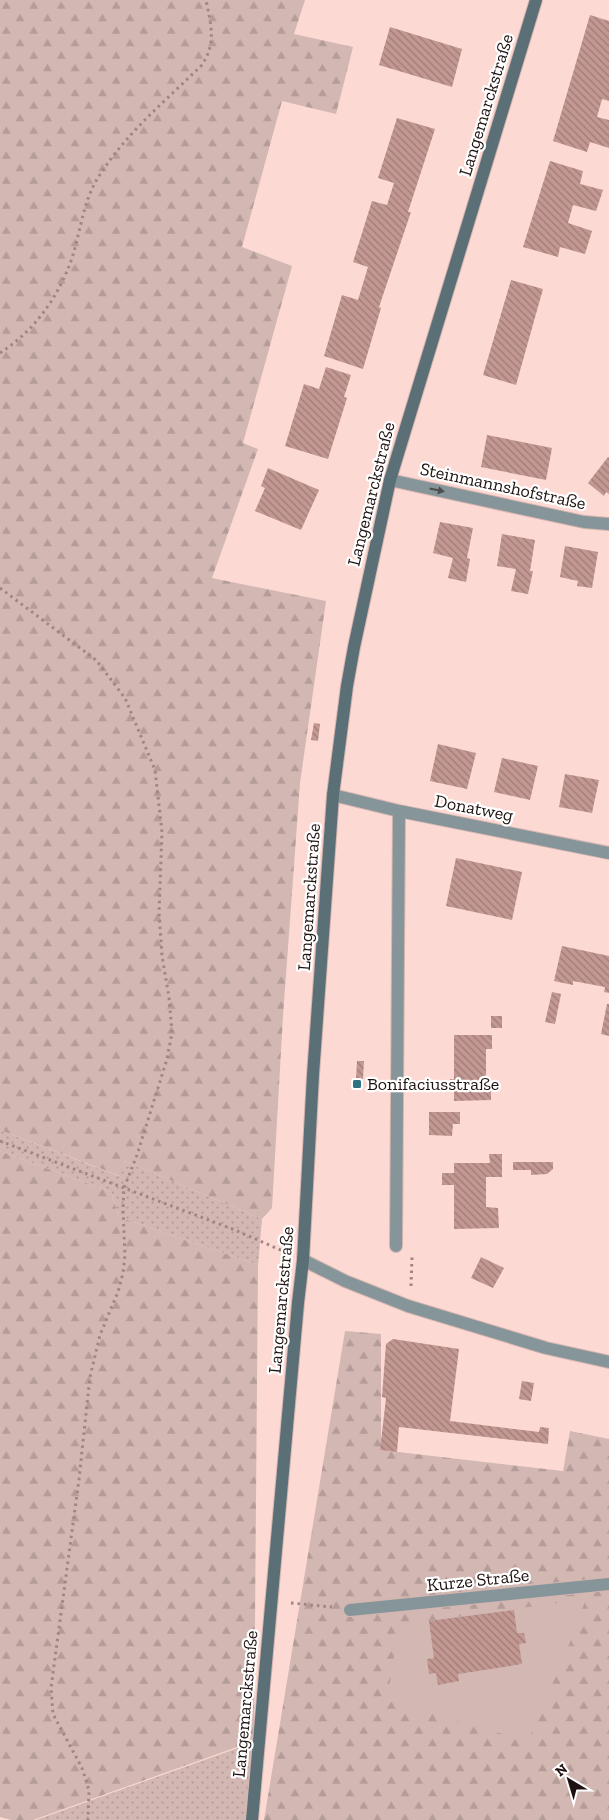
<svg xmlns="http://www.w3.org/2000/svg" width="609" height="1820" font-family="'Zilla Slab',serif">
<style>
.grass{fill:url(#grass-dots)}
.forest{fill:url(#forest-firs)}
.green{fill:#d2b7b2}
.building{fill:url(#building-back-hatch)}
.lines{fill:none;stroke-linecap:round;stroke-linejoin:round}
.street-casing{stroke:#d5b5b0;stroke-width:14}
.secondary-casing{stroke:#d5b5b0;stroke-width:14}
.path{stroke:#a08682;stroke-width:3;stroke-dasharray:2.5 4;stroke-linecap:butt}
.street{stroke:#869599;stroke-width:12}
.secondary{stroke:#5a6f76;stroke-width:12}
.oneway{fill:#4d4d4e}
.poi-dot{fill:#2e7182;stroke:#fff;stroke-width:2}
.labels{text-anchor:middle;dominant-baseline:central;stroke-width:4.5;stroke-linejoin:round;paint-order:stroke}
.street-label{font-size:18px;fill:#1e1210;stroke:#fff}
.poi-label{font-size:18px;fill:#1e1210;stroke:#fff;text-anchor:start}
</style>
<defs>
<pattern id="grass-dots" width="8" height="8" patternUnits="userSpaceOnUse" patternTransform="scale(1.25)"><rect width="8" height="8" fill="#d2b7b2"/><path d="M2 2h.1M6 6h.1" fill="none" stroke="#b49c98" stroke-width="1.8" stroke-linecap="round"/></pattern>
<pattern id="forest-firs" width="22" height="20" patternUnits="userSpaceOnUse" patternTransform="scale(1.25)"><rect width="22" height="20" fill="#d2b7b2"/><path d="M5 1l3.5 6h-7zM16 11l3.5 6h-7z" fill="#b49c98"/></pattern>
<pattern id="building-back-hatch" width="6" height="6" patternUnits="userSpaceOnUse" patternTransform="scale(1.25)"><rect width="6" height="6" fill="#c39892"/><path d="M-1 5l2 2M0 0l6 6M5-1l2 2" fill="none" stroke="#9e7b76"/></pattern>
</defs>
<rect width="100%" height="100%" fill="#fdd9d3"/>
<path class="grass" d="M0,1130L119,1176L125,1161L262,1219L258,1265L119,1217L111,1192L0,1151Z
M252,1743L246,1820H36Z"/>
<path class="forest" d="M0,0H305L294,34L353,47L336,114L282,101L242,247L292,266L243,443L258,449L212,578L326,601L300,783L283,1016L272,1208L262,1219L125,1161L120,1176L0,1130Z
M0,1151L111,1192L119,1217L258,1265L254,1741L33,1820H11L0,1817Z
M345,1331L381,1334V1450L563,1471L570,1431L609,1439V1820H264Z"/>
<path class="green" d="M586,1599L567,1650L528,1741L387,1701L399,1625Z"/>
<path class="building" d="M590,15L609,21V101L602,99L597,117L609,120V148L590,142L587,152L553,141Z
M390,27L462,49L452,87L379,65Z
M397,118L435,129L408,212H411L379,307L381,308L363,369L324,356L342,295L358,300L368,267L353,262L372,201L387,205L394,183L378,178Z
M550,161L583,171L580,184L603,190L596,211L573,205L568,223L592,231L585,254L560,247L558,257L523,247Z
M511,280L543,289L516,385L483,375Z
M326,367L351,375L344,397L347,398L328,459L285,446L304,384L319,389Z
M487,435L552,448L546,480L481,467Z
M608,457L609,458V494L606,492L604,496L588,483Z
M268,468L319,490L301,530L255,511L265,488L261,486Z
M440,522L473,528L467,558L470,559L466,582L448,578L453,558L433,553Z
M502,534L535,540L530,571H533L528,594L511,591L516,569L497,566Z
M565,546L598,552L592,588L577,586L578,581L560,577Z
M314,723L320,724L318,741L311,740Z
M438,744L476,753L467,789L430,781Z
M502,758L538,766L530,800L494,792Z
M565,774L599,780L592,813L559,807Z
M456,858L522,872L512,920L446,906Z
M562,946L609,956V993L604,992L605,987L573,981V985L554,981Z
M552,992L561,994L555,1024L545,1022Z
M607,1004H609V1036L601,1034Z
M491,1016H502V1028H491Z
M454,1035H492V1049H486V1086H491V1100L454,1101V1087H450V1079H454Z
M357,1061H364L363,1079H356Z
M429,1112H460V1124H453L452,1136L429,1135Z
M489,1154H502V1177H486V1207L498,1208L499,1228L454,1229V1185H442V1173H454V1163H490Z
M513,1162H553V1169L547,1174L531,1175V1170H513Z
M481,1257L504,1268L493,1288L471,1278Z
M393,1339L459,1349L450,1421L539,1432L540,1427L549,1428L548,1444L399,1427L397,1452L380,1450L386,1398L382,1397L386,1344Z
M522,1381L534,1383L531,1401L519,1399Z
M514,1610L517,1633H524L526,1643L519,1644L522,1664L458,1674L459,1681L438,1685L436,1673L429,1674L427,1659L434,1658L429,1621Z"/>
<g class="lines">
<defs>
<path id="street" d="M390,480L584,522L609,524
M333,795L399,811L609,853
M396,1246L399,811
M303,1260L345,1281L408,1306L546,1348L609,1362
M350,1610L609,1584"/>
<path id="secondary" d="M252,1820L298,1303L303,1260L313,1075L333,795L347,686L354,647L390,480L536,0"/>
</defs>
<use href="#street" class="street-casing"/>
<use href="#secondary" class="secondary-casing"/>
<path class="path" d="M0,353C34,331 57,299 71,261C80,235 82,206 96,181C122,137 164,102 201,66C217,44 211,25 206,0
M0,588L96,660L125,698L155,770L162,832L159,913L162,956L169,997L172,1033L167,1059L137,1155L124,1188L123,1210L125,1255L123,1273L118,1292L100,1335L90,1377L79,1479L51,1688L53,1714L82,1768L86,1780L89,1791L88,1820
M0,1141L235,1230L285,1252
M411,1286L412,1257
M291,1603L332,1607"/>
<use href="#street" class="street"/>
<use href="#secondary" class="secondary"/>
</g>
<defs><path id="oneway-solid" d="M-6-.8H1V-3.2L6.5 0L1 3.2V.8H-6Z" transform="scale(1.25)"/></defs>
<use class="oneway" href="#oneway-solid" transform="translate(437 490) rotate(12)"/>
<rect class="poi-dot" x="352" y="1079" width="10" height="10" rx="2.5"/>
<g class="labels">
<g class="street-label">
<text transform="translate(486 105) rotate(-73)">Langemarckstraße</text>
<text transform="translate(503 486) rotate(12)">Steinmannshofstraße</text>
<text transform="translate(371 494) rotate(-76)">Langemarckstraße</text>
<text transform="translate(474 808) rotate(11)">Donatweg</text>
<text transform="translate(309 897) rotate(-86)">Langemarckstraße</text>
<text transform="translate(281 1300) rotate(-85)">Langemarckstraße</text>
<text transform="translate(478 1580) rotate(-6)">Kurze Straße</text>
<text transform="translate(245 1704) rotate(-85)">Langemarckstraße</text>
</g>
<g class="poi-label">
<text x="367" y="1084">Bonifaciusstraße</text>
</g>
</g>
<g transform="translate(569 1780) rotate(322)" stroke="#ffffff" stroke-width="4" paint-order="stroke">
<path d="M0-4L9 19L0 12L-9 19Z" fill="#1e1210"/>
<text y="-8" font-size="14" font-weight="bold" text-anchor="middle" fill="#1e1210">N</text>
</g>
</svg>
